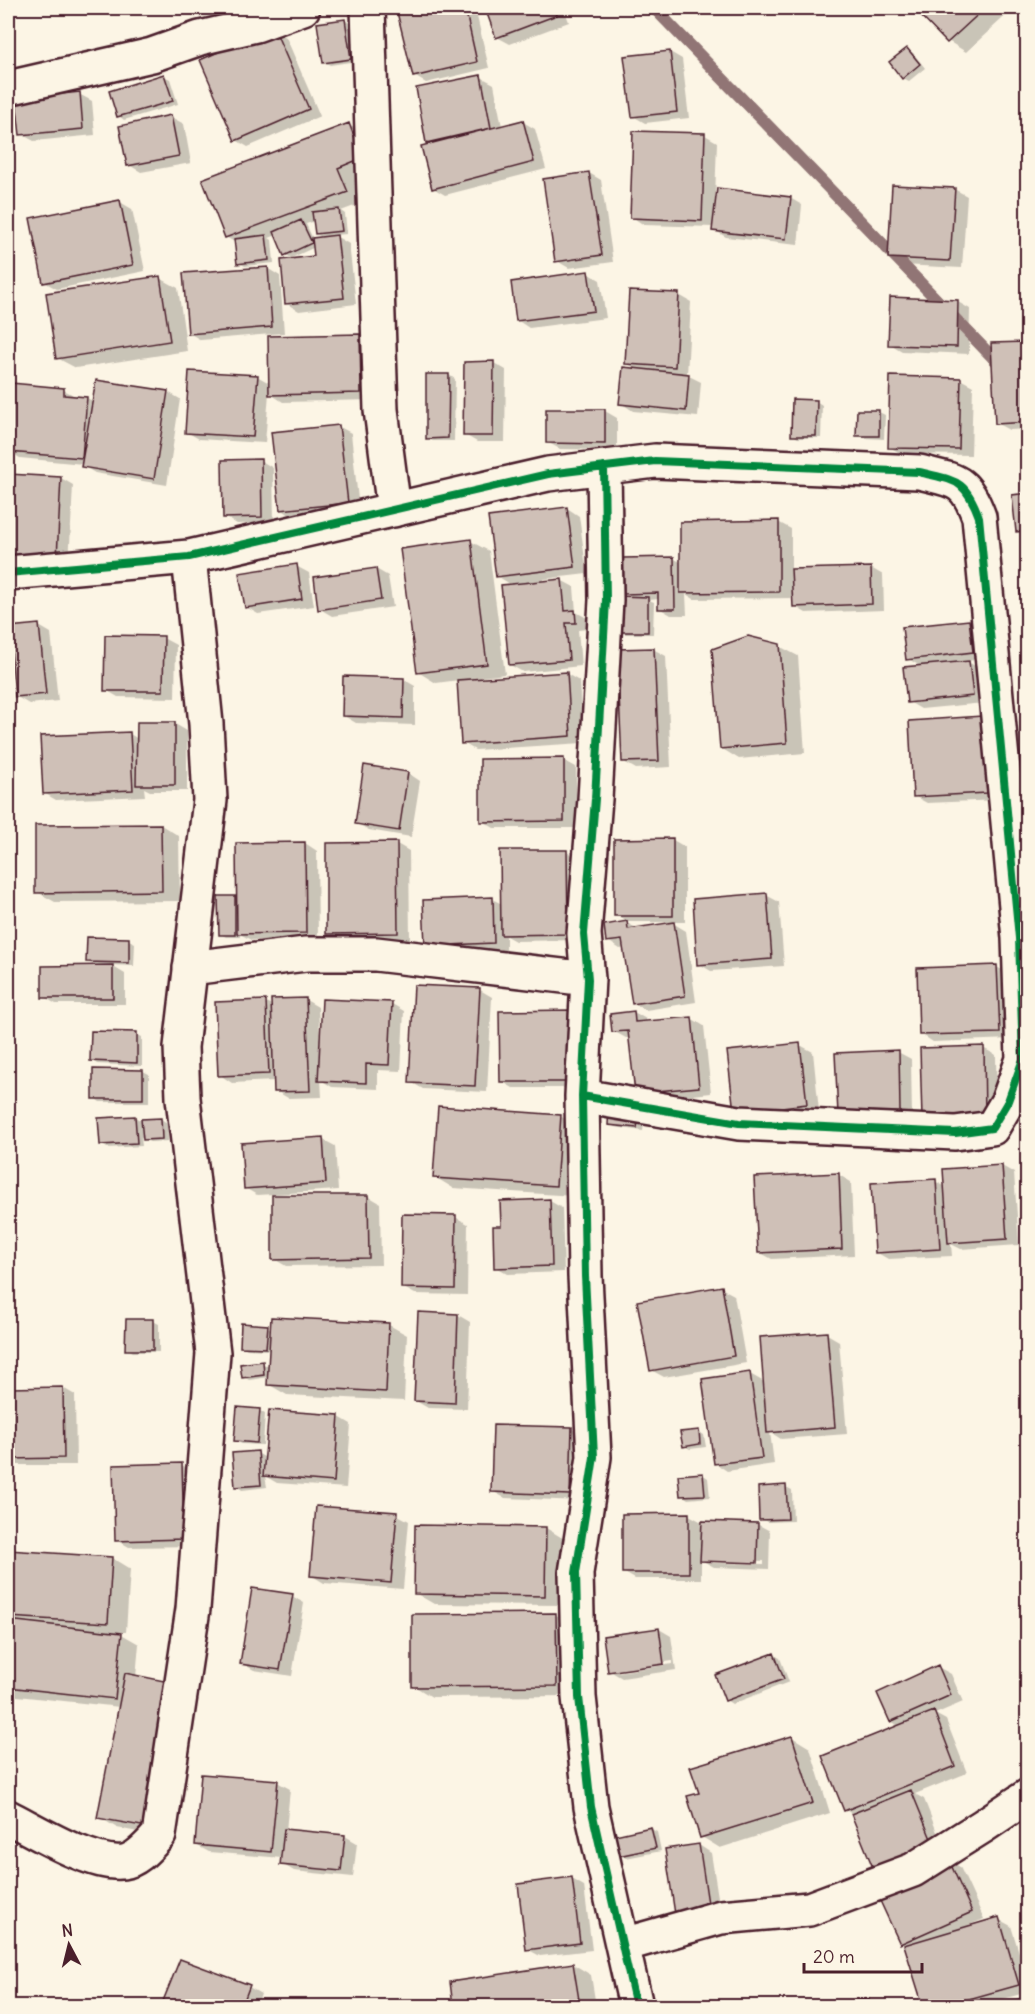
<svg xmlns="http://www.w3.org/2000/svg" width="1035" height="2014" font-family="Delius,sans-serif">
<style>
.shadow{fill:#0003;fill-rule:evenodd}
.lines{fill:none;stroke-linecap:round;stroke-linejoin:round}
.stream{stroke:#917474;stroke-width:12}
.building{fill:#cfc0b7;stroke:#4a1f2b;stroke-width:1.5}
.minor-casing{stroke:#4a1f2b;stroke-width:38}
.minor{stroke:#fcf5e5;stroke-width:33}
.cycleway-casing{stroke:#fcf5e5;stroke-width:11}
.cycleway{stroke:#00873e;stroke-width:8}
</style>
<rect width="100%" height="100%" fill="#fcf5e5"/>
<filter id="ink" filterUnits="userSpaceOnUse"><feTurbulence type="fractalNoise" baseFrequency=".0167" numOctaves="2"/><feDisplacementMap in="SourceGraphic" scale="12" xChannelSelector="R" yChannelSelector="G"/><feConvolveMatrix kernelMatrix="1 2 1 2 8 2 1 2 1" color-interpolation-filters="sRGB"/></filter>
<g filter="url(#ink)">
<path class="shadow" d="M217,8H319L271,28L286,37L320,116L248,147L236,140L247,41L226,29Z
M398,8H475L489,68L426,83L414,76Z
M490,8H564L569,22L510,44L497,37L487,9Z
M574,8H586L580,11Z
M866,8H883L875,15Z
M916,8H1014L966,52L948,41Z
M345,20L351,24L357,61L330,65L324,62Z
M907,49L913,53L925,68L909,81L903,78Z
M670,52L682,59L689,118L645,123L633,116Z
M164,76L170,79L178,104L124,120L119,116Z
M481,77L494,84L502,127L523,122L535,129L546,169L445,195L433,188L432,145L427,142Z
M79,94L92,101L95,135L34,141L21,134Z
M171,117L184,124L191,163L141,172L129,165Z
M349,125L367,136L380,169L356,178L365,202L341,211L345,214L347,234L334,235L349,244L356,304L299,311L287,304L316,257L315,247L291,258L285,254L277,235L269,238L272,240L274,263L245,266L239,263L236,243L226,237ZM315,221L316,234L324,238L313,239L306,224Z
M705,135L717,142L715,199L790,198L802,205L798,245L726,237L714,230V227L644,225L632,217Z
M589,173L601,180L613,262L569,268L557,261Z
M954,189L967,196L962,268L902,265L890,257Z
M120,202L132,209L145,271L57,289L44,282Z
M267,268L280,276L284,333L201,340L189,333Z
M588,273L600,280L606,318L529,328L517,320Z
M160,278L178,288L187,351L76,368L57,358Z
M679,295L691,302L687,375L701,382L698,417L633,411L621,403L639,370L626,363Z
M892,299L958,302L970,309L969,354L902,351L890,344Z
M360,336L372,343L373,400L283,402L269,393L265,443L199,439L187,432L257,376L271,384Z
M1028,343V429L1009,430L996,423Z
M494,363L506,370L505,442H477L465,435Z
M449,375L455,379L454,441H433L427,438Z
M960,379L973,386L971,455L902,454L889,447Z
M13,385L64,390L77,397L87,398L94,402L168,392L180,399L167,485L95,473L83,466V464L20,458L8,451Z
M816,401L822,405L821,438H798L792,435Z
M605,411L617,418V450L560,449L547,442Z
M879,412L885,415L884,439L864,438L858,435Z
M338,426L351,433L359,509L293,517L281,509Z
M260,460L273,468L274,523L237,524L225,517Z
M8,475L61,478L73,485L69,564L8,559Z
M1028,495V537L1018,531Z
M567,508L579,516L587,574L544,579V582L561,580L574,587L576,612L587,618L588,629L578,630L581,666L523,672L510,665L512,585L497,576Z
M778,522L791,529V571L871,568L883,575L884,610L806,613L794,606V598L694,599L686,594L687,615H671L659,608V599L649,600L654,602L653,634H625L619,631L635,598L625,593L673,558L682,563Z
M470,541L489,551L505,674L481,677V680L567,674L579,681L583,743L475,750L463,743L459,680L436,683L418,672Z
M296,566L309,573L314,606L258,614L246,607Z
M376,569L388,576L393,607L332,616L320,609Z
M969,621L981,628L984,659L966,661L981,669L984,703L921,709L909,702L922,667L908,659Z
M39,626L51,633L58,701L29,704L17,697Z
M163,638L176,645L175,698L118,697L106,690Z
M779,646L798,656L805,753L739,759L721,748Z
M653,649L666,656L671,767L636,769L624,762Z
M403,679L415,686V725L356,723L344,716Z
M982,718L998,800L927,803L914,796Z
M175,724L187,731V791H150L144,788L145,796L56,800L44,793L42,738L130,734L138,739Z
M563,760L576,767V828H494L482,821Z
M365,767L408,773L420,781L411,837L369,830L356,823Z
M161,825L179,836L180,901L55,902L37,892Z
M673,840L685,847V922H671L686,931L696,1002L646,1010L633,1003L625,948L620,949L608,941L627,923L638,929L669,924V922H628L615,915Z
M305,843L317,851L318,940H251L240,934V937H226L220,934L234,897L238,899Z
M397,844L409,851L410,940H340L328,933Z
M567,852L579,859L580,940L515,941L506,936V950L438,952L426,945L492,899L502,904Z
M766,895L779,902L784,966L711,971L699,964Z
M129,940L135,943L134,966L110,965L125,974V1004H56L44,997L97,967L87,961Z
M997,967L1009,974L1012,1039L933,1042L921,1034Z
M480,990L492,997L487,1092L423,1089L411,1082Z
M306,1000L318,1007L320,1039H322L324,1001L392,1004L404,1011L401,1071L378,1070V1089L332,1087L321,1080L322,1097L288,1098L276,1091L275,1081L232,1083L220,1075L266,1002L273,1006Z
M501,1012L584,1088H513L501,1081Z
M634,1012L646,1019V1023L691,1018L704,1026L711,1093L649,1100L631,1038H626L613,1031Z
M136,1034L142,1037V1066L97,1064L92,1061Z
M800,1045L813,1052L819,1111L748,1118Z
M983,1048L996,1055L997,1124L936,1126Z
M898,1052L911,1059L912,1118L852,1121Z
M143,1071L149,1074V1102H100L94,1098Z
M645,1115L643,1131L615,1127L609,1124Z
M560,1116L578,1127L574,1196L453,1188L435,1177Z
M135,1117L143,1122L161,1119L167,1123L168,1141L150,1142L141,1138L142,1146L107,1148L101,1144Z
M322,1139L335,1146L338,1190L257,1195L245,1188Z
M1002,1166L1014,1173L1019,1245L961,1249L951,1244L952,1256L888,1259L876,1252L935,1181L946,1187Z
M839,1175L851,1182L854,1255L772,1259L759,1252Z
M368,1196L380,1203L381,1265L286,1266L274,1259Z
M550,1201L562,1208L564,1272L508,1274L495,1267L502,1227L501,1203Z
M455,1217L468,1224L467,1295L415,1294L402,1287Z
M721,1288L734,1295L746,1363L664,1377L651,1370Z
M419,1314L458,1315L470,1322L467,1409L428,1408L416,1401Z
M127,1321H153L159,1324V1352H133L127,1349Z
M389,1325L407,1335L404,1401L287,1395L268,1384L269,1377L249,1380L243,1377L262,1363L269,1367L270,1350L247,1349L241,1346L267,1327L271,1329Z
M827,1334L839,1341L847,1434L781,1439L770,1432L774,1464L727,1471L715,1463L750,1374L764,1382Z
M63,1388L75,1395L76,1465H8V1389Z
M260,1411L265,1414L263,1445L242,1444L236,1441Z
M339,1417L351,1424L346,1488L277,1483L265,1476L267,1487L242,1490L237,1486L257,1453L266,1458Z
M495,1426L572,1429L584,1436L582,1501L505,1498L492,1491Z
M698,1431L704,1435L706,1447L690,1449L684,1446Z
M182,1465L194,1472L196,1546L129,1547L117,1540Z
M702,1474L708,1478L710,1497L688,1499L682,1495Z
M786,1487L792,1490L793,1521L767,1522L761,1519Z
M396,1514L409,1521L403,1589L324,1583L311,1575Z
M689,1515L702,1522L757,1524L770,1531L769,1569L714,1567L701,1560V1579H635L623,1572ZM713,1560L764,1561V1564L713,1563Z
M546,1528L564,1539L563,1605L434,1604L415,1593Z
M8,1551L112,1558L130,1569L126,1632H118L139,1644L136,1677L165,1837L117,1828L99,1817L120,1707L8,1695Z
M292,1596L304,1603L292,1676L254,1670L241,1663Z
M556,1615L574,1625V1696L432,1697L414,1686Z
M659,1629L671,1636L676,1670L622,1678L610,1671ZM672,1661V1664L619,1672V1669Z
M774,1655L780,1658L789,1682L732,1704L726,1700Z
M938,1667L951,1674L963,1702L935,1714L946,1720L967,1773L915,1794L924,1799L948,1860L960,1867L984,1919L969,1925L970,1927L998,1919L1011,1926L1028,1982V1992L978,2006H925L906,1946L901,1943L909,1876L853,1815L846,1810L824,1757L900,1727L891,1721Z
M792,1737L810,1748L830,1813L720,1848L702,1837L701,1794Z
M277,1782L290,1789L286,1831L345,1836L357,1843L353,1877L294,1871L282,1864V1858L209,1852L196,1845Z
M651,1829L657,1832L661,1851L626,1858L620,1855Z
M699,1845L711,1853L721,1916L689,1921Z
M572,1879L584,1886L592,1950L540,1956L527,1949Z
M180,1961L249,1987L261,1994L257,2006H163Z
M573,1964L591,1975L596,2006H455L451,1983Z
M869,2000L875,2004V2006H851V2003Z"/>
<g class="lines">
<path class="stream" d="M654,8L1002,367"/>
</g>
<path class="building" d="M215,8H278L225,30Z
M396,8H465L477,62L413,77Z
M485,8H555L557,15L496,38Z
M913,8H985L947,43Z
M345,19L351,59L323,63L317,23Z
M274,28L309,109L235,141L200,60Z
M907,48L920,64L902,79L889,62Z
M670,51L677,112L632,117L624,56Z
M164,74L173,101L117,117L109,91Z
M481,75L491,128L426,143L416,88Z
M80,92L83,129L20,135L16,99Z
M171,115L179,156L127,166L119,126Z
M523,120L534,162L432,189L421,146Z
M349,123L362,158L338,168L348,192L225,238L202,179Z
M633,131L705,133L702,221L630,218Z
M589,172L602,255L555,262L543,179Z
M892,185L955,188L950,261L888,258Z
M717,188L791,197L786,239L712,231Z
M120,200L133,265L43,283L30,218Z
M339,209L342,231L315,234L312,212Z
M301,220L312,243L284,256L274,232Z
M266,235L269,260L237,264L234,239Z
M337,235L344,298L285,304L281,260L314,256L312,238Z
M268,267L272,327L188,334L183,273Z
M588,271L594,311L516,321L511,282Z
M160,276L170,341L56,359L46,293Z
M629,291L679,293L675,367L625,364Z
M890,297L958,300L957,347L888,345Z
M360,334L361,393L269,395L268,336Z
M1028,342V422L995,424L991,343Z
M494,361L493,436H463L464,362Z
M623,367L689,374L686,411L619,404Z
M189,371L258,375L253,437L185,433Z
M426,374H449L448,438L426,439Z
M890,376L961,378L959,449L888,448Z
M96,380L168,391L154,479L81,467Z
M11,383L64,388V395L87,397L82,458L8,452Z
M792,399L817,400L816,436H791Z
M546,409H605V444L546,443Z
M857,410H879V436H856Z
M339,425L348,503L280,510L271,432Z
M261,459L262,517L223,518L222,460Z
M8,474L61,477L57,558L8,555Z
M1028,493V531L1016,532L1012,495Z
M567,507L575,567L496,577L488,517Z
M779,520V592L680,593V522Z
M471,539L487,664L417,673L400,549Z
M674,557L675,609H658V593L624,594L623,558Z
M297,564L302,599L245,608L239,573Z
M871,567L872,604L793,607L791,569Z
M376,568L381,600L318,610L314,577Z
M562,579L565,611L575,610L576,623H566L569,660L509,665L501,585Z
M1028,590V638L1020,591Z
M618,596L648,597V632H617Z
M969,620L973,652L906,660L902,627Z
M39,624L46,694L15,697L9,627Z
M105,635L164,636L163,691H104Z
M748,636L780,644L787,743L720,749L712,649Z
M654,648L659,761L622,762L617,649Z
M969,661L973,696L907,703L903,667Z
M567,672L571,736L461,744L457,680Z
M343,676L404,678L403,718L342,716Z
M982,716L987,793L913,797L909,721Z
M137,722H175V785H136Z
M130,732L133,790L43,794L40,736Z
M564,758V821L480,822V759Z
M364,765L408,772L399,831L355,824Z
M161,824L162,891L35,893V825Z
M673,838V916H614V839Z
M305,842L306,933L237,934L236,843Z
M397,842L398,933L326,934V843Z
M500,850H567L568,934L501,935Z
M767,893L772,959L697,965L693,899Z
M218,896H235V935H219Z
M493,897L494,943L425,946L423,900Z
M627,921L628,929L674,922L685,996L632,1004L622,940L606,942L604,925Z
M87,937L129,938V963L86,962Z
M113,965V998H42V966Z
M997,965L1000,1033L919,1035L917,968Z
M414,985L480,988L475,1086L409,1083Z
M306,998L310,1091L274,1092L271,999Z
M322,999L392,1002L389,1065L366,1064V1083L318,1081Z
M266,1000L269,1074L218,1076L215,1002Z
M572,1010V1082H500L499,1011Z
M634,1011L635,1022L692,1017L699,1087L635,1093L628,1031L612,1032L610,1014Z
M91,1031L137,1032V1063L90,1061Z
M800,1043L807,1104L782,1107V1115L734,1112L727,1051Z
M984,1046L985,1118L922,1119L920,1048Z
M899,1050L900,1112L838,1114L835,1053Z
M93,1069L143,1070V1099H93Z
M438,1106L561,1115L556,1186L433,1178Z
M609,1107L640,1110L637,1128L608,1125Z
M135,1116L137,1143L100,1145L98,1118Z
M161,1118L162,1139L143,1140L141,1119Z
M323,1137L326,1183L244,1189L241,1143Z
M1002,1165L1007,1239L948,1243L943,1169Z
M839,1173L842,1249L758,1253L754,1177Z
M936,1179L940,1249L875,1253L871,1183Z
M272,1195H368L369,1258L272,1260Z
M550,1199L552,1266L494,1268L493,1226H501L500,1201Z
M402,1214L456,1215L455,1289L401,1288Z
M722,1286L734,1356L650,1371L637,1301Z
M418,1312L458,1314L455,1403L414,1401Z
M271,1317L389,1323L386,1392L267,1385Z
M126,1319H153V1350H125Z
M241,1323L268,1325L266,1348L240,1347Z
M827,1332L835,1427L767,1433L760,1337Z
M263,1361L264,1375L242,1378L240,1364Z
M750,1372L762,1458L714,1464L702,1379Z
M63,1387L64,1458L8,1459V1388Z
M237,1407L260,1409L257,1443L234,1441Z
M269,1410L339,1415L334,1482L263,1476Z
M493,1425L572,1427L570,1495L491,1492Z
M699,1430L700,1444L683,1447L680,1432Z
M258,1451L261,1485L235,1487L232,1453Z
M182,1463L184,1539L115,1541L113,1465Z
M703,1473L705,1495L680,1496L678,1475Z
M786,1485L788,1519L759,1520L758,1487Z
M316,1506L397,1512L391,1583L310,1576Z
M689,1513V1573H622V1514Z
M702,1521L758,1523L757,1563L700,1561Z
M415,1525L546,1527L545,1596L414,1594Z
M8,1550L112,1557L108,1623L8,1617Z
M252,1588L293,1594L280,1670L240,1664Z
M556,1613L557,1686L412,1687V1614Z
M8,1620L122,1633L115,1699L8,1687Z
M659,1628L664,1664L608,1672L603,1636Z
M774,1653L784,1679L725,1701L715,1675Z
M938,1665L951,1695L890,1722L877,1693Z
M125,1673L174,1683L147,1827L97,1818Z
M934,1711L955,1766L844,1811L822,1756Z
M792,1736L813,1803L700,1838L687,1796L699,1793L690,1767Z
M201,1774L278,1780L271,1852L195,1845Z
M911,1790L936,1851L876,1875L851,1814Z
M651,1827L656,1848L618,1856L615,1835Z
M284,1829L345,1835L341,1871L280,1865Z
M699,1844L709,1910L675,1914L665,1849Z
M948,1858L972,1912L900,1944L875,1890Z
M572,1877L580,1943L526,1950L518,1884Z
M999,1917L1019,1985L944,2006H923L904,1945Z
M180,1959L250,1985L242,2006H161Z
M573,1963L580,2006H453L450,1982Z
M1028,1997V2006H992Z
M869,1999L871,2006H850L849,2001Z"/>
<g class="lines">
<defs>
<path id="minor" d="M368,8L381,410L394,510
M8,88L152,55L200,38L256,25L303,8
M604,467L606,600L595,799L584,934L588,979L582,1096L585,1276L594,1457L576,1573L579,1697L591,1807L636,2006
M8,573L189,557L548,474L655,461L919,472C955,481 965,478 979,517L1019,938L1023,1059L1008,1101L992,1128L955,1133L739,1123L582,1096
M190,968L306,954H376L588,979
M8,1817C36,1831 92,1866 123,1862C138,1860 149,1845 159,1835L193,1609L213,1353L183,1098L181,1047L210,800L206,724L189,557
M623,1945L721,1917L809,1909L913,1870L983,1826L1028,1796"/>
</defs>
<use href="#minor" class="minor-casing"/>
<use href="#minor" class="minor"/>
<defs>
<path id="cycleway" d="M604,467L606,600L595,799L584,934L588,979L582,1096L585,1276L594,1457L576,1573L579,1697L591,1807L636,2006
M8,573L189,557L548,474L655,461L919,472C955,481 965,478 979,517L1019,938L1023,1059L1008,1101L992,1128L955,1133L739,1123L582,1096"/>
</defs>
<use href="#cycleway" class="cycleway-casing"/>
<use href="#cycleway" class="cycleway"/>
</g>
</g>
<rect width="1035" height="2014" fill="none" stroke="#fcf5e5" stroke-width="30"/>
<rect x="15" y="15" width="1005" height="1984" fill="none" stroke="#4a1f2b" stroke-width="2" filter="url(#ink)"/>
<g transform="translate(69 1945) rotate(353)" stroke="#fcf5e5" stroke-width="4.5" paint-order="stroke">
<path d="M0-4.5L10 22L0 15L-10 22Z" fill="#4a1f2b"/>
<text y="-9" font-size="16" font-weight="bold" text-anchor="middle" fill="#4a1f2b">N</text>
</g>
<path d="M804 1963v9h118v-9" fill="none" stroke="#4a1f2b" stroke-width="3"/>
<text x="813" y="1963" font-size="18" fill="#4a1f2b" stroke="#fcf5e5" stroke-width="4.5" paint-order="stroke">20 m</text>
</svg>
